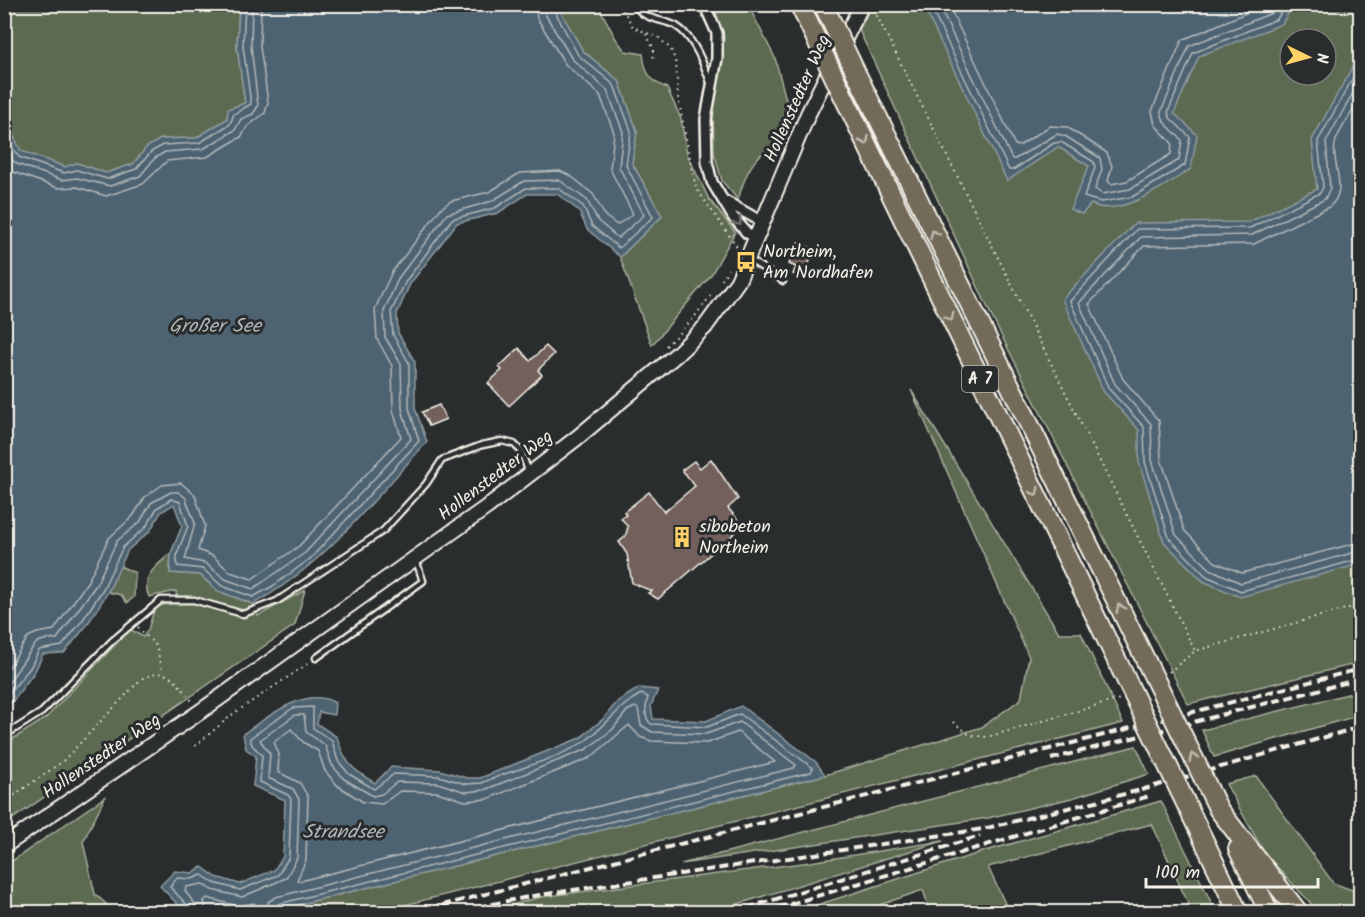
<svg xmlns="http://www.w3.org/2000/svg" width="1365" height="917" font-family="Kalam,sans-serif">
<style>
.green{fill:#5c6a51;stroke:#a8ae9c;stroke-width:1.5;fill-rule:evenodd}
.water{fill:#4e6372;stroke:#909ca1;stroke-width:1.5}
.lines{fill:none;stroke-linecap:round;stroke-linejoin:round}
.shore{stroke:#b2b8b9;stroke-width:1.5}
.building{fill:#73615c;stroke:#f4f1e8;stroke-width:1.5}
.lane-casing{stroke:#f4f1e8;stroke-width:9}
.street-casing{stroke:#f4f1e8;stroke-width:14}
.secondary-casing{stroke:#f4f1e8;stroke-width:18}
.highway-casing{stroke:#f4f1e8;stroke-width:22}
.path{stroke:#f4f1e8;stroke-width:2;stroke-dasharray:1.5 4.5;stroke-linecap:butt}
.lane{stroke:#2a2d2e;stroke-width:4.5}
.street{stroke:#2a2d2e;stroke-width:9}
.secondary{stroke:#2a2d2e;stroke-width:14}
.highway{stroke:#736b5a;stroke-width:18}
.rail{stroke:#f4f1e8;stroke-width:4;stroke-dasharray:9 4.5;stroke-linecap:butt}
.highway-bridge-casing{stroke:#f4f1e8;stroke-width:22;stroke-linecap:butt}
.highway-bridge{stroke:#736b5a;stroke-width:18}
.oneway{stroke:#c0bbaf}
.oneway2{stroke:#71726f}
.labels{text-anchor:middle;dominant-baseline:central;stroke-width:6;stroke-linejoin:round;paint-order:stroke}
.shield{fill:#2a2d2e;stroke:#b7b6b0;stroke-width:1.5}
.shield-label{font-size:16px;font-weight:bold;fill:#f4f1e8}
.street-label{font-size:18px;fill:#f4f1e8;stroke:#2a2d2e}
.poi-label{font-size:18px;fill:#f4f1e8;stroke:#2a2d2e;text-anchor:start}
.water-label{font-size:20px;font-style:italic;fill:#b2b8b9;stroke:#2a2d2e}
</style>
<rect width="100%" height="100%" fill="#2a2d2e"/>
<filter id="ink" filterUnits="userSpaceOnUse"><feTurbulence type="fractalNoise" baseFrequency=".0167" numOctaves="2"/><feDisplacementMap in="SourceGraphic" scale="12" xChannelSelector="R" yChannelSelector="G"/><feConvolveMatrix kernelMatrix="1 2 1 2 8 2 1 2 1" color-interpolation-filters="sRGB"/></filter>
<g filter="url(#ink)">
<path class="green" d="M4,5H239L237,47L245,103L228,109L227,119L196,138L161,139L147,147L133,164L106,173L77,163L66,167L21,151L11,131L5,129Z
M557,5H598L616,39L625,51L643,54C645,72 649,81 667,88L681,119L687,154L709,199L735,232L711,275L652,345L620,257L662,216L632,163L637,131L619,81L583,51Z
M714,5H748L775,58L790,115L776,146C753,153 744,178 738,200L722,181L714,153L713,108L724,38Z
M872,5H1360V663L1188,704L992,317L859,30ZM1290,39H1326V75H1290Z
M911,390L1059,633H1081L1123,723L377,912H268L825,775L982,727L1021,699L1029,657Z
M171,553L170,573L200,575L218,591L253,604L258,616L305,590L295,625L5,824V744L46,718L130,629L143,637L148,630L155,607L177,602L176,591L149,597C140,576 157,566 171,553Z
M120,566L135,573L134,597L127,603L121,595L108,592Z
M1360,691V715L1214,757L1202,730Z
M1136,746L1149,774L1072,798L988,818L681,864Z
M1256,776L1333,883L1360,893V912H1319L1265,854L1226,784Z
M105,797L83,842L95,894L115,912H5V866Z
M1161,801L1216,912H1192L1152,824L988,867L1009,912H930L923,890L859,912H795L979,853Z
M943,841L712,912H484L541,897L810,862Z"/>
<path class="water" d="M239,5H557L583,51L619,81L637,131L632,163L662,216L620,257L587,229L579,211L557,194H527L498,213L457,223L410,284L397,314L398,333L415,362V408L427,442C373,500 324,566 253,604L218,591L200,575L170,573L171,553L182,526L174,504L161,512L150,531L128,550L108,592L87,625L64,653L43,654L35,671L10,705H5V129L11,131L21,151L65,167L77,163L106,173L133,164L147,147L161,139L196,138L227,119L228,109L245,103L237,47Z
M923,5V4L1293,5L1282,24L1199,56L1174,113L1197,135L1191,169C1166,184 1120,219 1091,204L1082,214L1070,209L1089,166L1058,147L1007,181Z
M1360,53V564L1240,597L1203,581L1164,542L1139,462V430L1104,392L1062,299L1135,223L1249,222L1317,189L1312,140Z
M639,688L658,690L651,706L653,719L706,721L741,706L816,762L825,775L268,912H185L160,886L175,871L192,873L202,867L216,877L240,884L274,870L283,857L285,800L253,786L256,756L246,749L243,734C266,718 306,685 335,703L334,715L319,712L317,724L337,737C345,763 351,769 375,783L391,767L440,770L467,778H480L580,738L603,719L618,701Z"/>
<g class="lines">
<path class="shore" d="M929,4L1009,170H1013L1054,143L1061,142L1094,162L1095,168L1084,197L1101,202L1132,197L1185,165L1190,137L1170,118L1168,112L1193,53L1277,19L1286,4
M938,4L1012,159H1015L1057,134L1065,136L1100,158L1102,169L1095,189L1102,194L1130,189L1179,160L1182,140L1164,122L1161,112L1189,46L1272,13L1278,4
M948,4L1015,145L1019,146L1050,126L1067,127L1107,153L1112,166L1108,181L1111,184L1127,181L1171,154L1172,143L1155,125L1152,111L1182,40L1267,4
M1360,65L1318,141L1323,187L1320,193L1250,228L1137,229L1070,301L1109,389L1144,427L1145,462L1169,538L1206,576L1241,591L1360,559
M1360,80L1326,142L1330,188L1325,199L1252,235L1141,237L1079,303L1115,384L1151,424L1152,460L1176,535L1210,569L1241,583L1360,551
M1360,99C1354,110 1337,132 1335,144C1331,166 1350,190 1329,207L1254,244L1144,246L1089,304L1123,379L1159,421L1161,459L1184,530L1215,562L1242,573L1360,542
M4,136L19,157L64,173L77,170L107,179L136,169L151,152L163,145L199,143L230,124L234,114L251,104L243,46L245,4
M4,148L11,159L17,164L62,180L77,178L110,186L140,176L155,158L165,152L203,149L235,130L241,119L253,114L258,106L251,46L252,4
M4,166L13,172L58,188L77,187L106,196L143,184L167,161L207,157L241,137L248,126L265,113L268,102L260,46L261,4
M4,675L28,637L37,633L54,630L88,581L109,538L133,516L145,497L162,485L181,483L195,495L205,526L198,550L213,556L230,572L252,579L299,546L401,437L393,410L392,366L377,339L375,309L392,272L441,208L451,201L489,192L520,173L560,171L571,176L593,194L605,216L617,225L633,214L610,169L614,133L600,95L565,64L537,18L535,4
M4,690C10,682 33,644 38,642C44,639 51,640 57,639L96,585L117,541L140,522L151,503L171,492H178L185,497L195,523L185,559L205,563L225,579L253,589L305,553L411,439L402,409L401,364L385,337L384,311L399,277L447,214L492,201L524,181L559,180L587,200L598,221L618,238L644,215L619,167L623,132L607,90L572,59L545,14L544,4
M4,699L30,668L39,650L62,646L82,621L103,589L123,547L146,527L157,508L171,499L180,502L188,526L177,554V566L203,569L222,586L253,597L273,586L310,559L419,441L409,408V363L393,335L391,312L406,281L452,219L495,208L526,188H558L583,206L592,226L619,248L653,217L626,165L631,131L614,85L578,55L551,4
M629,725L640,737L651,741L707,743L738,732L775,762L300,881L297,880L306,860L308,797L300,783L278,772L279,754L274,742L291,729L303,742L318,751L325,771L337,785L363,802L382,804L400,791L437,792L465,801L487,799L590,758Z
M189,912L188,906L170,887L177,878L192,879L202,875L214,883L240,890L278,875L289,857L291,799L288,795L260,782L262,755L252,745L250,738L293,708L313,707V728L332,741L338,761L349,774L374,789L394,774L439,776L466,784L482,783C515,768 555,761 585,741C606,727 618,706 641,694L648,697C646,706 643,717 651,724L707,727L740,714L813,768L811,772L278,904L273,912
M197,912L195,904L185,891L186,887L202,884L212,890L242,897L286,878L297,858L299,799L293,789L268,778L270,754L260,740L295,715H304L306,732L325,745L332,765L344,779L373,796L382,794L397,782L438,783L466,792L484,790L587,749L612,730L627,711L635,707L638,709L641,725L652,732L706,734L740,722L796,765L794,768L276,897L268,902L265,912
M206,912L204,901L207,898L238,906L254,903L256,912"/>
</g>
<path class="building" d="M798,242L815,250L802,278L793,274L796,267L789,264Z
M546,346L554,354L538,370L542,375L509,406L488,383L502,370L499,367L519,348L530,361Z
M439,405L446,419L429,426L422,412Z
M711,459L738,499L728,508L743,526L658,599L648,593L652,591L632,583L627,554L619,542L625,537L628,527L621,518L626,515L624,512L649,492L664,512L695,486L682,470L694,461L700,468Z"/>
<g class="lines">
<defs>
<path id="lane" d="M635,4C643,21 661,18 676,26C693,36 704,64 710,82
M667,4L669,8
M750,260L783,281
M316,658L423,581L416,560
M4,736L42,712L112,641L161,600H194L243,614L277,601L383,531L426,484L442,460L482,445L502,441L514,444L521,451L529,473"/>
<path id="street" d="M704,4L717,33V58L706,119L707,162L712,182L733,217L747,233L757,238
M725,201L764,223"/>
<path id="secondary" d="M4,846L201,711L487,507L578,437L677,354L705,327L738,281L808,114L862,4"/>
<path id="highway" d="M799,4L808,22
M855,71L1146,661
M840,89L1121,669
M1219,810L1298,912
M1193,818L1238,912
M1238,849L1269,912"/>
</defs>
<use href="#lane" class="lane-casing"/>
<use href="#street" class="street-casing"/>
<use href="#secondary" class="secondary-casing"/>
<use href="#highway" class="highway-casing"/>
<path class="path" d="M620,4L633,27L659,38L671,49L676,63L678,98L696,188L738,248
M874,10L1195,651L1360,605
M646,34L654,49L653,61
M722,280L728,269
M666,346L692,320L712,294
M138,627L156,646L163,673
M1169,672L1195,651
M953,722L970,735L987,737L1120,699
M195,746L233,714L309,663
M4,802L62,762L141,679C169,665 175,681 192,701
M556,912L571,909L594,912"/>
<use href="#lane" class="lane"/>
<use href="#street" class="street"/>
<use href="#secondary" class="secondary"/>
<use href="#highway" class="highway"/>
<path class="rail" d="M1051,759L1360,679
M1141,790L1360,727
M416,912L1360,669
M452,912L533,896L983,829L1149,788
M734,912L980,836
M764,912L1149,796"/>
<defs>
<path id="highway-bridge" d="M823,4L855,71
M808,22L840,89
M1146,661L1219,810
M1121,669L1193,818"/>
</defs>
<use href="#highway-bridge" class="highway-bridge-casing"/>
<use href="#highway-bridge" class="highway-bridge"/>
</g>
<defs><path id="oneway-chevron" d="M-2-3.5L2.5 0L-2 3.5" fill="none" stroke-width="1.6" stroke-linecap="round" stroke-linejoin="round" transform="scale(1.5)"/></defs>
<g class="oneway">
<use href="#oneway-chevron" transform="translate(865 141) rotate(64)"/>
<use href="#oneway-chevron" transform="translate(934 234) rotate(-116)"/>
<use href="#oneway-chevron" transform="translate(950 317) rotate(64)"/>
<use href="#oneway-chevron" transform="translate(1035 492) rotate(64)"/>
<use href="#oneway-chevron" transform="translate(1120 608) rotate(-117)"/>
<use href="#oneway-chevron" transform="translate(1193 757) rotate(-116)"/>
</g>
<use class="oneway2" href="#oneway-chevron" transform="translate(738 222) rotate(52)"/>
</g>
<defs>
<symbol id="bus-bare" viewBox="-9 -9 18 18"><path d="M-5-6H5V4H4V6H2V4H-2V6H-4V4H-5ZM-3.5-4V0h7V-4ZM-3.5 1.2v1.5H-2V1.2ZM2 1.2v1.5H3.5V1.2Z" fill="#ffd166" stroke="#2a2d2e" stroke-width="2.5" paint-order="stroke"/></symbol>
<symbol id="building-bare" viewBox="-9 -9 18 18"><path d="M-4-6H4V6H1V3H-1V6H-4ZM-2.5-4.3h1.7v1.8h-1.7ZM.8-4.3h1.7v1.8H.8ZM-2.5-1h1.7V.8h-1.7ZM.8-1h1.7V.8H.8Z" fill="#ffd166" stroke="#2a2d2e" stroke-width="2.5" paint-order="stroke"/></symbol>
</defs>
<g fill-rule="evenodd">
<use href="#bus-bare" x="731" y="247" width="30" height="30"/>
<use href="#building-bare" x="667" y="522" width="30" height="30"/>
</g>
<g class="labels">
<rect class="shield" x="962" y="366" width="36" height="26" rx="4.5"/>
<g class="shield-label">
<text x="980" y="379">A 7</text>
</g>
<g class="street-label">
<text transform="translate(798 99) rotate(-66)">Hollenstedter Weg</text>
<text transform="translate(496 476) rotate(-37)">Hollenstedter Weg</text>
<text transform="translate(102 757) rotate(-34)">Hollenstedter Weg</text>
</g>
<g class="poi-label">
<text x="763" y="252">Northeim,<tspan x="763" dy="21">Am Nordhafen</tspan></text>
<text x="699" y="527">sibobeton<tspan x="699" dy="21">Northeim</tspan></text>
</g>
<g class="water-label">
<text x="215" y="327">Großer See</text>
<text x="343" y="833">Strandsee</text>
</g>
</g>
<rect width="1365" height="917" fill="none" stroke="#2a2d2e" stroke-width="24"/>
<rect x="12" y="12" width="1341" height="893" fill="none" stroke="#f4f1e8" stroke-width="2" filter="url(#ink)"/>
<g transform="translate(1308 57) rotate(95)"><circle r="28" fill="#2a2d2e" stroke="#7b7b78" stroke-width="1.5"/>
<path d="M0-4.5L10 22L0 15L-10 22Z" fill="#ffd166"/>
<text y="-9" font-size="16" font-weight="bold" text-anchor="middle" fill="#f4f1e8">N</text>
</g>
<path d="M1146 878v9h172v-9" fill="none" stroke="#f4f1e8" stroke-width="3"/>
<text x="1155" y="878" font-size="18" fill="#f4f1e8" stroke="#2a2d2e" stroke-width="4.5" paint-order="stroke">100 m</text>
</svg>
